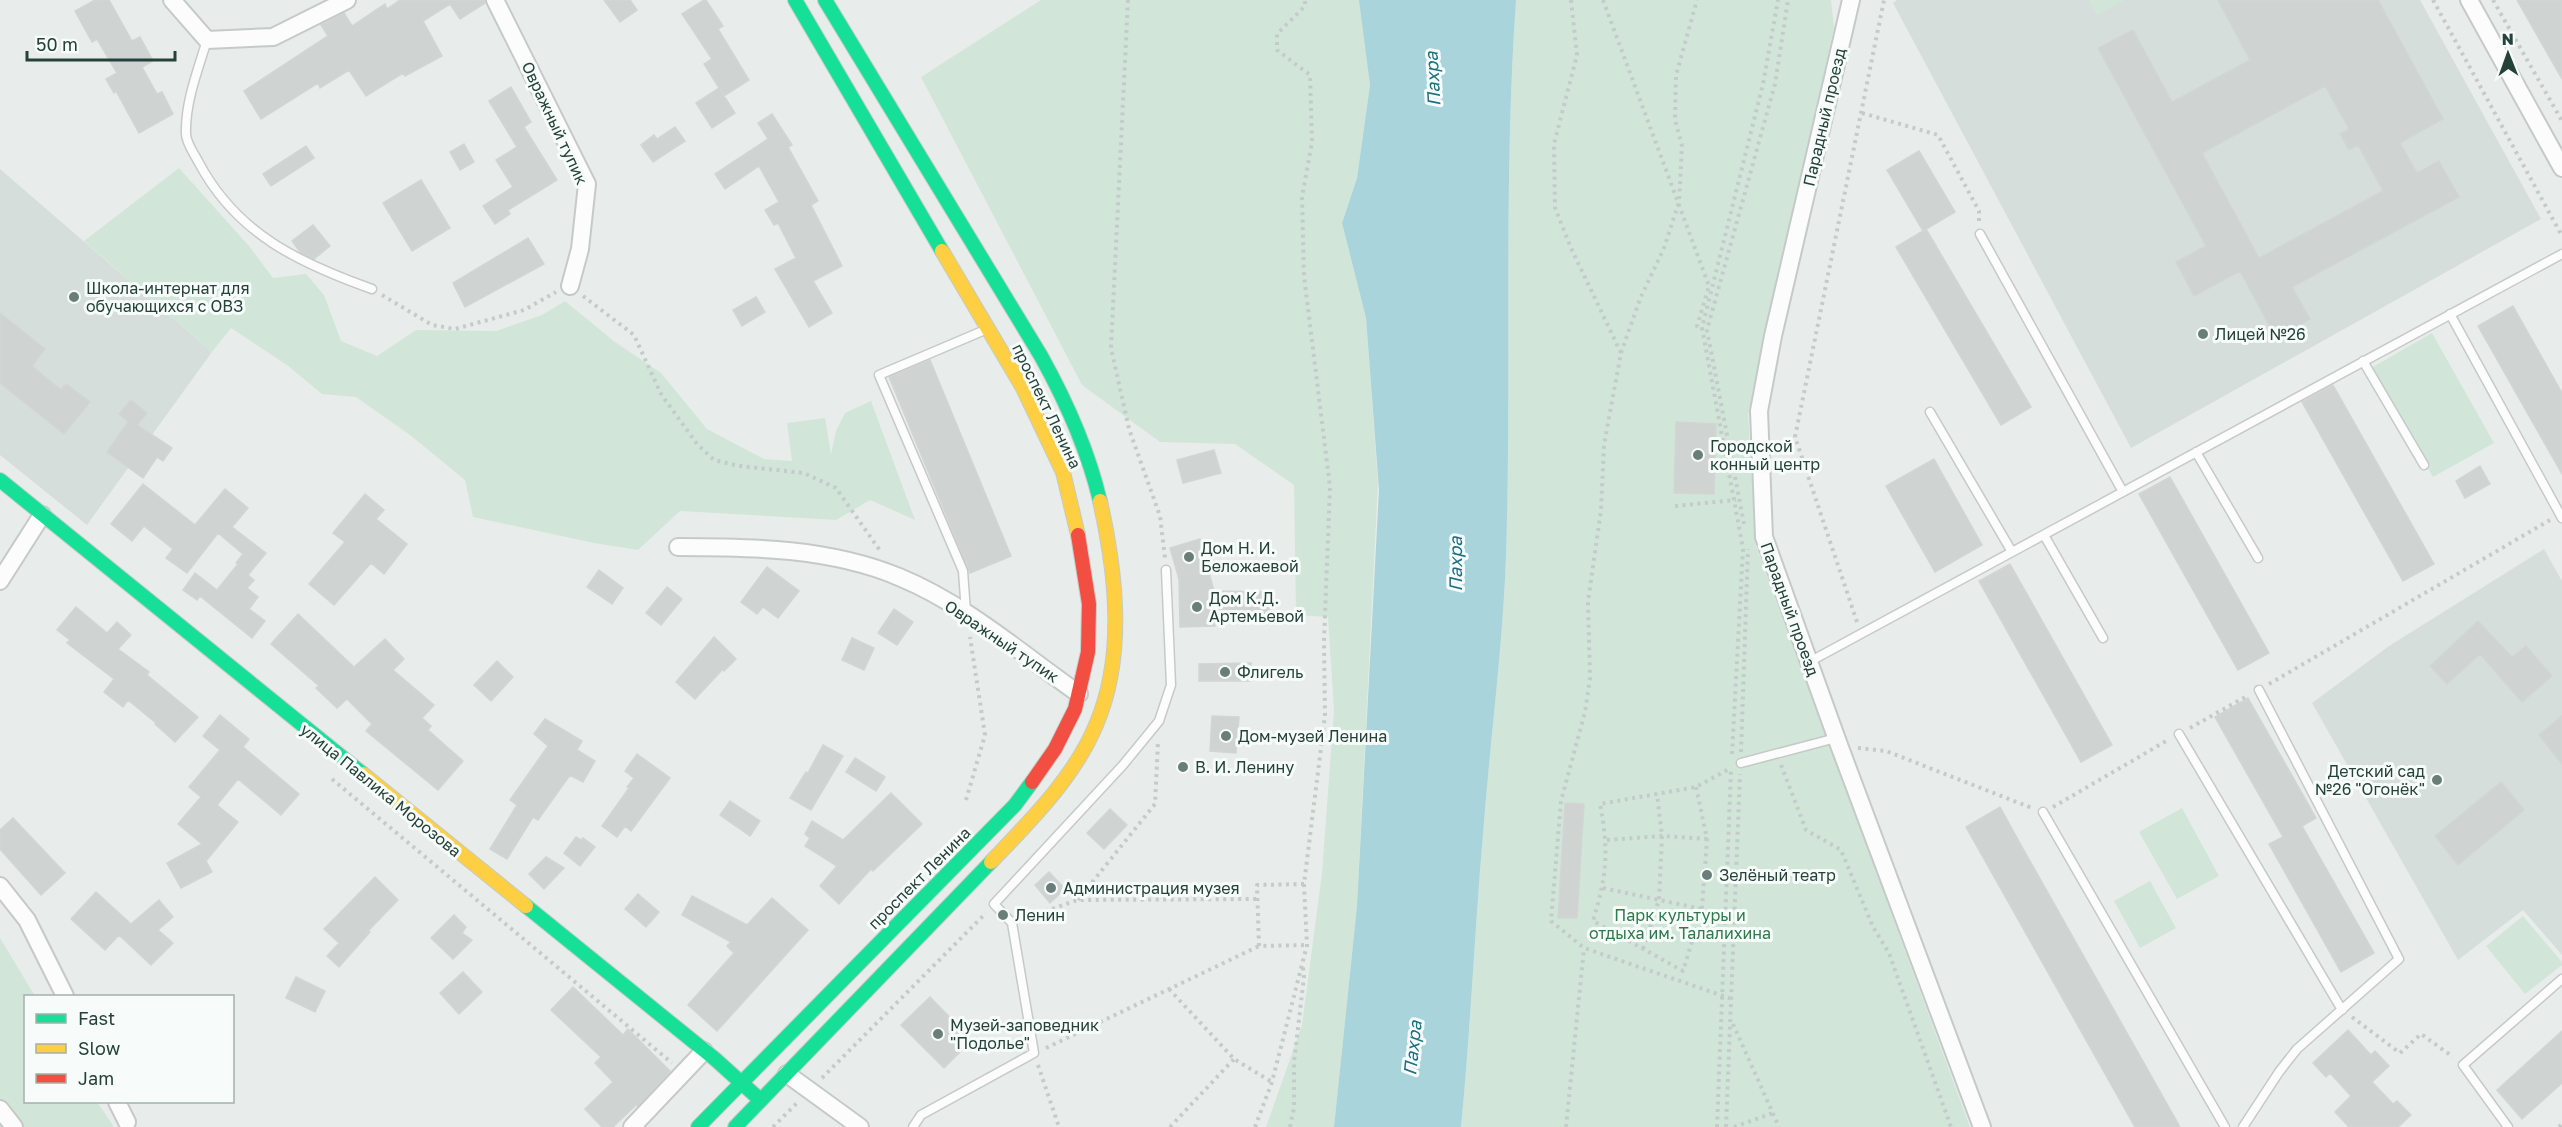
<svg xmlns="http://www.w3.org/2000/svg" width="2562" height="1127" font-family="'Golos Text',sans-serif">
<style>
.built{fill:#d6dedb}
.green{fill:#d1e6d8}
.water{fill:#a9d4db}
.building{fill:#cfd4d2;stroke:#d1d6d4;stroke-width:1.5;fill-rule:evenodd}
.lines{fill:none;stroke-linecap:round;stroke-linejoin:round}
.lane-casing{stroke:#c5cac8;stroke-width:11}
.street-casing{stroke:#c5cac8;stroke-width:20}
.fast-casing{stroke:#c3cbc8;stroke-width:16}
.slow-casing{stroke:#c3cbc8;stroke-width:16}
.jam-casing{stroke:#c3cbc8;stroke-width:16}
.path{stroke:#c3ccca;stroke-width:4;stroke-dasharray:3 4.5;stroke-linecap:butt}
.lane{stroke:#fcfcfc;stroke-width:8}
.street{stroke:#fcfcfc;stroke-width:16}
.fast{stroke:#16e098;stroke-width:14}
.slow{stroke:#ffcf43;stroke-width:14}
.jam{stroke:#f24e42;stroke-width:14}
.poi-dot{fill:#697e78;stroke:#f7fbf9;stroke-width:2}
.labels{text-anchor:middle;dominant-baseline:central;stroke-width:6;stroke-linejoin:round;paint-order:stroke}
.street-label{font-size:16px;fill:#24423a;stroke:#f7fbf9}
.poi-label{font-size:16px;fill:#24423a;stroke:#f7fbf9;text-anchor:start}
.park-label{font-size:16px;fill:#2d7a4b;stroke:#f7fbf9}
.water-label{font-size:18px;font-style:italic;fill:#1c6f80;stroke:#f7fbf9}
</style>
<rect width="100%" height="100%" fill="#e8edeb"/>
<path class="built" d="M1897,0H2420L2541,219L2131,448L1893,3Z
M0,169L212,352L87,525L0,455Z
M2544,549L2562,581V955L2523,910L2458,960L2312,703L2389,646Z"/>
<path class="green" d="M1041,0H1361L1370,85L1357,178L1342,223L1366,318L1378,483L1357,906L1334,1127H1266L1302,1025L1322,873L1334,711L1328,617L1296,615L1294,485L1235,444L1160,442L1082,385L921,77Z
M1516,0H1831L1834,28L1748,415L1756,546L1970,1127H1461C1471,1025 1475,923 1484,822C1491,733 1503,645 1506,556C1512,371 1503,185 1516,0Z
M2089,0H2124L2097,15Z
M179,168L249,246L273,278L306,274L324,295L341,341L377,356L416,330L496,331L542,315L565,301L615,342L661,373L707,429L764,459L792,461L787,423L825,418L831,454L836,431L845,413L871,401L915,520L870,500L836,520L680,511L638,550L594,543L473,517L465,480L410,435L356,397L322,394L287,365L231,328L212,352L84,241Z
M2432,333L2494,443L2433,477L2371,368Z
M2182,808L2219,876L2177,899L2139,832Z
M2150,881L2176,928L2140,948L2114,901Z
M2523,916L2562,962V965L2525,994L2486,946Z
M0,938L35,996H26V1102H97L114,1127H0Z"/>
<path class="water" d="M1359,0H1516C1503,185 1512,371 1506,556C1503,645 1491,733 1484,822C1475,923 1471,1025 1461,1127H1334L1357,906L1379,490L1366,318L1342,223L1357,178L1370,85Z"/>
<path class="building" d="M95,0H109L132,41L140,37L153,61L142,67L157,94L162,92L173,114L139,133L116,91L114,93L106,79L117,73L97,39L92,42L75,11Z
M400,0H485V3L460,19L450,4L423,21L442,56L405,76L403,73L366,96L349,70L320,88L318,83L261,119L244,91L328,36L321,25L344,13L352,26L385,4L387,9Z
M604,0H630L637,10L620,22Z
M704,0H706L723,26L718,29L749,80L724,96L704,64L712,59L682,14Z
M2218,0H2378L2443,119L2400,143L2417,173L2439,161L2459,197L2292,287L2310,319L2276,338L2240,271L2194,296L2176,262L2206,246L2098,48L2133,30L2172,102L2250,60ZM2325,86L2349,129L2340,134L2349,150L2358,145L2383,191L2259,258L2202,153Z
M2517,0H2562V79Z
M511,87L531,122L524,127L557,180L508,210L510,214L495,224L483,206L513,187L496,160L517,147L489,101Z
M719,88L735,113L712,128L696,103Z
M772,114L792,145L788,147L818,201L811,205L842,266L813,281L832,313L809,327L775,269L796,258L778,223L774,225L765,210L779,202L759,166L725,189L715,174L768,139L758,123Z
M675,127L685,141L653,162L641,145L654,135L657,139Z
M464,144L474,162L460,170L450,152Z
M306,146L314,158L271,186L263,174Z
M1919,151L1955,212L1923,231L1887,170Z
M421,180L450,228L412,251L383,203Z
M313,225L330,246L314,259L300,252L292,241Z
M1926,229L2031,407L2001,425L1896,247Z
M528,238L544,264L465,307L453,283Z
M756,297L765,312L742,326L733,310Z
M2513,306L2562,393V474L2478,326Z
M0,313L45,349L32,366L61,390L66,384L90,402L64,434L0,383Z
M930,360L1011,556L970,573L889,377Z
M2333,385L2434,564L2403,581L2302,402Z
M131,400L147,413L137,425L172,448L163,461L157,457L143,478L107,452L128,422L119,414Z
M1676,422L1716,424L1714,494L1674,493Z
M1214,450L1221,473L1183,483L1177,460Z
M1934,459L1982,545L1935,572L1886,486Z
M2480,466L2490,484L2465,498L2456,481Z
M2170,477L2269,653L2238,670L2139,494Z
M143,484L195,525L225,489L248,508L232,527L266,553L248,575L254,580L247,588L258,597L249,609L265,621L252,638L200,596L197,600L183,590L195,573L217,590L238,564L236,563L243,554L218,533L187,573L166,558L173,549L144,526L132,541L111,524Z
M365,494L384,510L376,519L407,544L384,574L371,563L334,605L309,584L345,542L333,533Z
M1200,539L1214,591L1270,592V619L1214,618L1215,626L1180,627L1179,579L1170,548Z
M2010,564L2112,745L2081,762L1979,581Z
M767,567L799,591L778,618L763,607L757,614L741,602Z
M599,570L623,588L612,604L587,587Z
M667,587L682,599L661,625L646,613Z
M76,607L107,633L117,622L131,635L118,649L149,672L147,675L198,717L175,742L155,724L156,723L128,700L123,707L104,692L114,679L67,643L70,640L57,630Z
M894,609L913,622L897,645L878,633Z
M298,614L354,667L385,639L404,659L393,670L434,705L422,718L431,726L428,730L463,761L438,790L366,731L372,724L347,699L337,708L316,688L319,686L271,644Z
M2478,621L2512,657L2526,646L2552,676L2522,702L2480,654L2447,684L2430,666Z
M714,637L736,659L724,671L723,669L695,699L676,682Z
M852,638L874,648L864,670L842,660Z
M497,661L513,677L491,701L474,685Z
M1251,663V681H1199V664Z
M2248,698L2316,818L2302,826L2374,953L2341,972L2269,844L2283,837L2215,717Z
M220,715L249,739L243,747L299,794L281,815L238,779L217,805L238,822L206,861L212,872L181,888L167,863L202,844L178,824L201,797L189,787L220,750L203,736Z
M1212,716L1239,717L1236,753L1210,751Z
M2562,716V764L2539,735Z
M545,719L582,741L577,750L595,761L583,782L570,775L538,820L533,817L507,859L490,849L517,805L510,800L548,746L534,734Z
M823,745L843,756L811,810L790,798L806,772L808,773Z
M637,754L670,778L631,831L625,826L617,837L602,826L629,788L627,787L634,778L625,771Z
M855,758L885,777L876,791L846,772Z
M2501,782L2524,810L2458,865L2435,836Z
M891,793L922,824L873,871L871,869L839,904L820,886L837,866L805,846L810,838L805,834L812,821L843,840Z
M730,801L760,821L750,836L720,815Z
M1565,803L1584,804L1577,918H1558Z
M2000,807L2026,854L2180,1127H2135L1966,827Z
M1110,809L1127,825L1104,849L1087,833Z
M13,818L65,873L41,895L0,849V830Z
M576,837L581,840L583,838L595,847L580,866L564,853Z
M546,857L564,868L544,889L529,874Z
M1049,872L1065,889L1050,903L1035,885Z
M375,877L398,900L368,931L370,932L339,967L327,956L339,943L324,929Z
M96,892L131,924L159,900L173,917L158,930L173,943L151,965L119,935L105,950L71,919Z
M638,894L659,912L646,927L625,909Z
M692,896L747,925L772,898L808,930L717,1031L688,1005L734,953L727,946L731,942L682,915Z
M454,915L466,927L462,933L472,940L453,959L431,938Z
M463,972L482,992L459,1014L440,993Z
M296,977L325,991L315,1012L286,998Z
M573,987L623,1035L628,1029L670,1071L638,1106L636,1105L613,1127H602L585,1109L613,1082L595,1063L601,1057L551,1010Z
M930,997L972,1040L944,1068L901,1025Z
M2348,1030L2371,1055L2375,1051L2389,1066L2372,1082L2393,1104L2397,1101L2411,1115L2398,1127H2349L2335,1112L2351,1096L2330,1073L2326,1077L2313,1063Z
M2562,1031V1083L2522,1119L2497,1090Z"/>
<g class="lines">
<defs>
<path id="lane" d="M207,40C198,70 185,102 186,134C186,143 195,155 199,163C237,234 299,263 372,289
M1980,234L2123,492
M2450,314L2562,518
M2363,361L2424,465
M1930,412L2012,552
M2196,452L2258,558
M2044,535L2103,638
M966,612L963,571L879,375L985,330
M1809,662L2562,254
M2179,734L2342,1010
M1741,763L1836,738
M2043,812L2225,1127
M913,1127L921,1115L1034,1053L1012,923L994,904L1123,765L1159,721L1171,685L1166,570
M2243,1127L2279,1072L2297,1049L2399,959L2259,690
M2508,1127L2463,1065L2562,979"/>
<path id="street" d="M172,0L207,40L273,37L347,0
M495,0L587,184L580,249L570,286
M1851,0L1773,336L1759,411L1764,537L1839,745L1982,1127
M2469,0L2562,168
M678,547C752,547 830,548 899,577C965,604 1022,654 1079,694
M0,581L42,515
M0,886L27,920L65,996
M787,1074L860,1127
M117,1102L127,1122
M0,1109L14,1127
M632,1127L704,1051"/>
<path id="fast" d="M795,0L942,251
M825,0L1041,356C1066,401 1088,450 1100,501
M0,480L363,774
M526,906L715,1059L756,1096
M698,1127L1015,805L1032,782
M735,1127L991,862"/>
<path id="slow" d="M942,251L1023,388L1063,472L1078,535
M363,774L526,906
M991,862C1030,821 1074,778 1096,725C1126,655 1116,573 1100,501"/>
<path id="jam" d="M1032,782L1055,749L1075,709L1088,652L1089,604L1078,535"/>
</defs>
<use href="#lane" class="lane-casing"/>
<use href="#street" class="street-casing"/>
<use href="#fast" class="fast-casing"/>
<use href="#slow" class="slow-casing"/>
<use href="#jam" class="jam-casing"/>
<path class="path" d="M1128,0L1111,348L1129,429L1160,516L1165,558
M1571,0L1577,55L1554,144L1555,208L1571,248L1621,353L1604,445L1601,510L1588,602L1590,679L1585,712L1561,801L1551,921L1584,948L1732,999
M1603,0L1709,286L1697,326L1703,329
M2433,0L2562,236
M2493,0L2562,121
M1862,113L1938,135L1979,211V221
M382,295L432,325L455,329L524,310L556,292
M583,296L634,335L661,394L697,444L714,460L739,466L804,473L836,488L881,552
M1621,353L1640,299L1664,248L1679,202L1682,146L1675,120L1676,75L1697,0
M1675,506L1736,500
M1744,524L1707,330L1775,84L1788,0
M1857,622L1795,437L1884,0
M2269,684L2550,520
M2190,728L2247,696
M1858,748L1886,751L2032,808
M1741,752L1748,549
M1732,754L1743,549L1702,328L1763,84L1778,0
M1781,765L1806,830L1841,850L1873,927L1889,953L1951,1127
M332,779L672,1063
M1696,787L1707,839L1702,909L1683,971L1593,921C1607,875 1609,850 1600,804L1696,787L1729,769
M966,800L985,735L970,637
M2053,807L2168,740
M1607,840L1662,836L1707,839
M1304,884L1257,885L1259,946L1307,945
M1603,888L1702,909
M1078,900L1155,804L1158,742
M1024,919L1077,900L1258,899
M1643,949L1659,900L1662,836L1657,794
M1169,989L1234,1059L1272,1082
M2352,1017L2400,1053L2421,1034L2453,1057
M1733,1024L1779,1127
M1046,1048L1259,946
M1038,1065L1059,1127
M822,1078L986,913
M773,1127L798,1102
M1170,1127L1234,1059
M1255,1127L1272,1082L1307,945L1304,884L1325,716L1324,641L1330,487L1304,276L1302,197L1312,142L1310,75L1277,50V34L1305,6V0
M1290,1127L1294,1108V1062L1304,977L1303,967
M1566,1127L1584,948
M1717,1127L1731,771
M1726,1127L1740,774
M1734,1127L1773,1113
M2559,1127L2562,1124"/>
<use href="#lane" class="lane"/>
<use href="#street" class="street"/>
<use href="#fast" class="fast"/>
<use href="#slow" class="slow"/>
<use href="#jam" class="jam"/>
</g>
<g class="poi-dot">
<circle cx="74" cy="297" r="6"/>
<circle cx="2203" cy="334" r="6"/>
<circle cx="1698" cy="455" r="6"/>
<circle cx="1189" cy="557" r="6"/>
<circle cx="1197" cy="607" r="6"/>
<circle cx="1225" cy="672" r="6"/>
<circle cx="1226" cy="736" r="6"/>
<circle cx="1183" cy="767" r="6"/>
<circle cx="2437" cy="780" r="6"/>
<circle cx="1707" cy="875" r="6"/>
<circle cx="1051" cy="888" r="6"/>
<circle cx="1003" cy="915" r="6"/>
<circle cx="938" cy="1034" r="6"/>
</g>
<g class="labels">
<g class="street-label">
<text transform="translate(1824 117) rotate(-77)">Парадный проезд</text>
<text transform="translate(555 123) rotate(65)">Овражный тупик</text>
<text transform="translate(1047 406) rotate(64)">проспект Ленина</text>
<text transform="translate(1790 609) rotate(70)">Парадный проезд</text>
<text transform="translate(1002 641) rotate(34)">Овражный тупик</text>
<text transform="translate(381 790) rotate(39)">улица Павлика Морозова</text>
<text transform="translate(919 878) rotate(-45)">проспект Ленина</text>
</g>
<g class="poi-label">
<text x="86" y="288">Школа-интернат для<tspan x="86" dy="18">обучающихся с ОВЗ</tspan></text>
<text x="2215" y="334">Лицей №26</text>
<text x="1710" y="446">Городской<tspan x="1710" dy="18">конный центр</tspan></text>
<text x="1201" y="548">Дом Н. И.<tspan x="1201" dy="18">Беложаевой</tspan></text>
<text x="1209" y="598">Дом К.Д.<tspan x="1209" dy="18">Артемьевой</tspan></text>
<text x="1237" y="672">Флигель</text>
<text x="1238" y="736">Дом-музей Ленина</text>
<text x="1195" y="767">В. И. Ленину</text>
<text x="2425" y="771" text-anchor="end">Детский сад<tspan x="2425" dy="18">№26 "Огонёк"</tspan></text>
<text x="1719" y="875">Зелёный театр</text>
<text x="1063" y="888">Администрация музея</text>
<text x="1015" y="915">Ленин</text>
<text x="950" y="1025">Музей-заповедник<tspan x="950" dy="18">"Подолье"</tspan></text>
</g>
<g class="park-label">
<text x="1680" y="915">Парк культуры и<tspan x="1680" dy="18">отдыха им. Талалихина</tspan></text>
</g>
<g class="water-label">
<text transform="translate(1432 79) rotate(-93)">Пахра</text>
<text transform="translate(1455 564) rotate(-90)">Пахра</text>
<text transform="translate(1412 1048) rotate(-84)">Пахра</text>
</g>
</g>
<rect x="24" y="995" width="210" height="108" fill="#f7fbf9" stroke="#a3b1ad" stroke-width="1.5"/>
<rect x="36" y="1014" width="30" height="9" fill="#16e098" stroke="#a3b1ad" stroke-width="1.5"/>
<text x="78" y="1025" font-size="18" fill="#24423a">Fast</text>
<rect x="36" y="1044" width="30" height="9" fill="#ffcf43" stroke="#a3b1ad" stroke-width="1.5"/>
<text x="78" y="1055" font-size="18" fill="#24423a">Slow</text>
<rect x="36" y="1074" width="30" height="9" fill="#f24e42" stroke="#a3b1ad" stroke-width="1.5"/>
<text x="78" y="1085" font-size="18" fill="#24423a">Jam</text>
<g transform="translate(2508 54) rotate(359)" stroke="#f7fbf9" stroke-width="4.5" paint-order="stroke">
<path d="M0-4.5L10 22L0 15L-10 22Z" fill="#24423a"/>
<text y="-9" font-size="16" font-weight="bold" text-anchor="middle" fill="#24423a">N</text>
</g>
<path d="M27 51v9h148v-9" fill="none" stroke="#24423a" stroke-width="3"/>
<text x="36" y="51" font-size="18" fill="#24423a" stroke="#f7fbf9" stroke-width="4.5" paint-order="stroke">50 m</text>
</svg>
